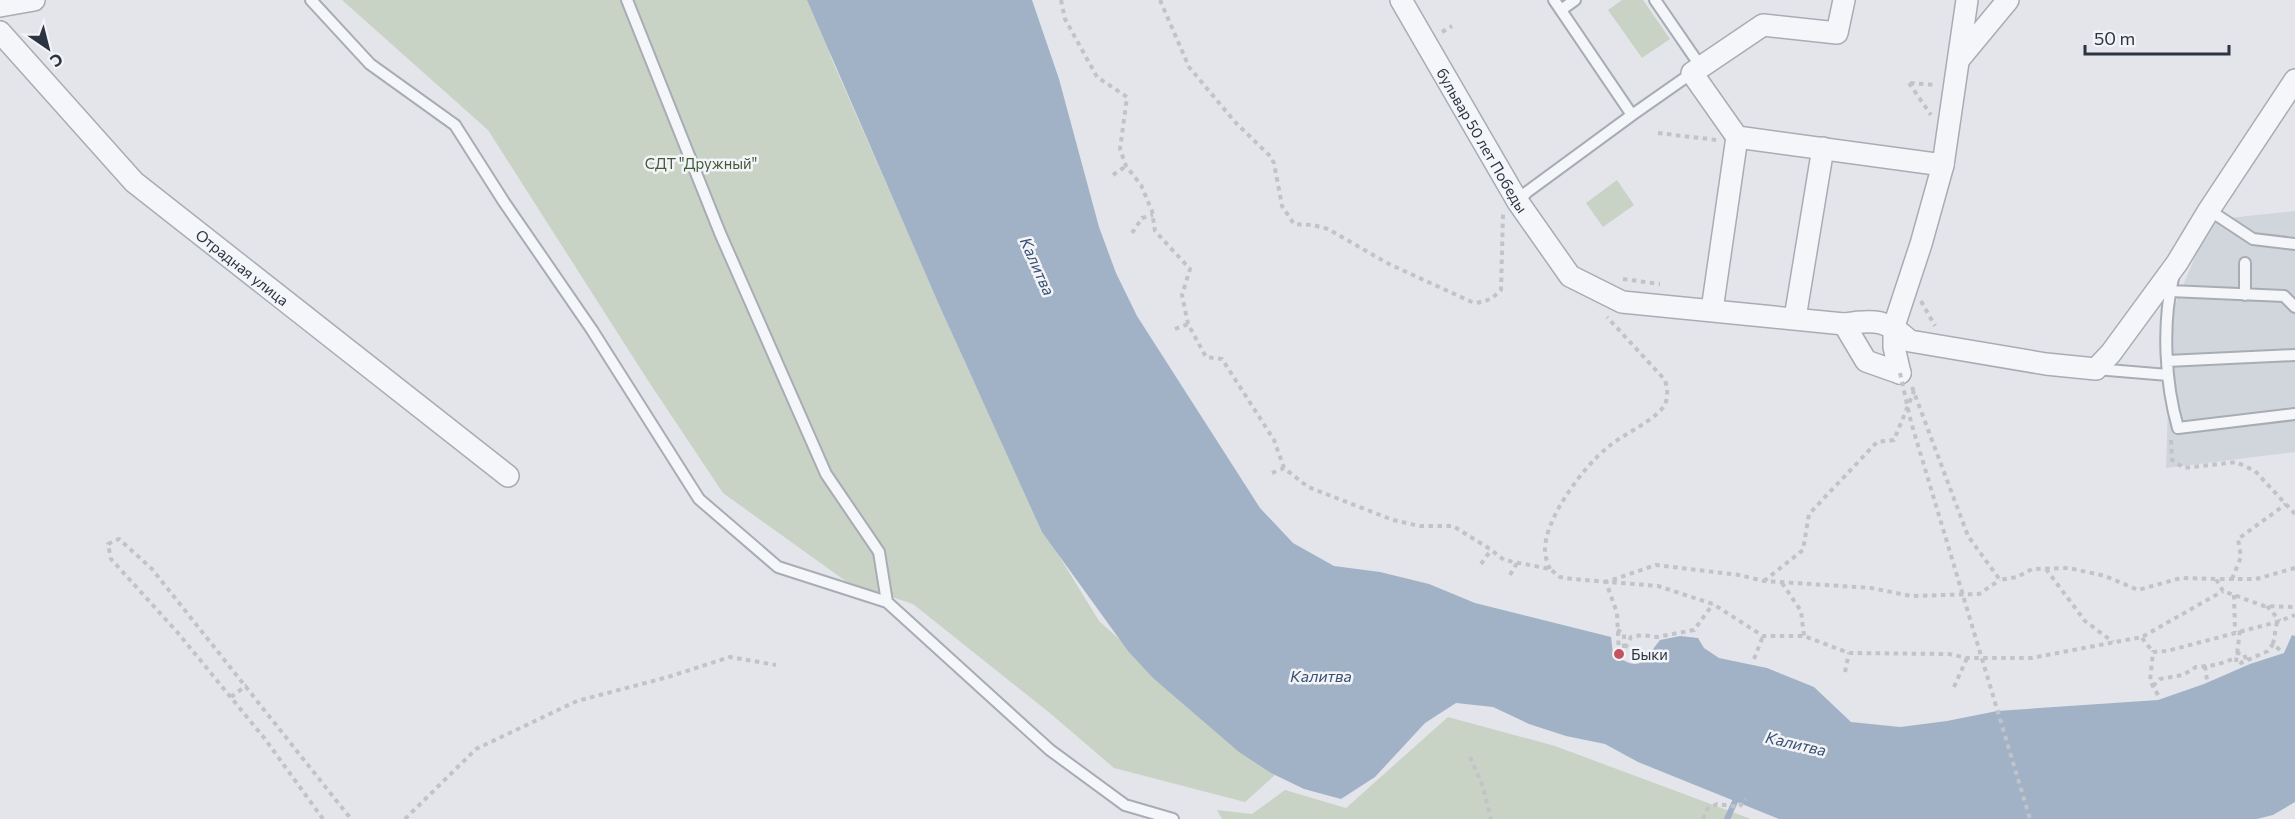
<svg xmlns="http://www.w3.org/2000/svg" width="2295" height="819" font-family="Commissioner,sans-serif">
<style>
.built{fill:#d1d5dc}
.green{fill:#c8d3c5}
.water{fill:#a1b2c7}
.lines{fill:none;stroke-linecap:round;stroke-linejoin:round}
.stream{stroke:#a1b2c7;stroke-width:6}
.lane-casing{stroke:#a8acb4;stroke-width:14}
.street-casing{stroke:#a8acb4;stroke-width:24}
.path{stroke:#c1c3c9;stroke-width:4;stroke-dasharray:4.5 4.5;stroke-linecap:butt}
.lane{stroke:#f5f6f9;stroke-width:10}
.street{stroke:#f5f6f9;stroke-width:21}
.path-bridge{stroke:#c1c3c9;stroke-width:4;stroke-dasharray:4.5 4.5;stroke-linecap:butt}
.poi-dot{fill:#c5525f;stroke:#f3f4f7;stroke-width:2}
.labels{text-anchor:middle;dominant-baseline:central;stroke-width:5;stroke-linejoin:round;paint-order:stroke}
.street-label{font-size:15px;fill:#2c3341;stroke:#f3f4f7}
.park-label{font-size:15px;fill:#3f5c3a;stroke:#f3f4f7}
.poi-label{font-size:15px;fill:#2c3341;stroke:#f3f4f7;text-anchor:start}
.water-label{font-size:16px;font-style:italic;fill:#395072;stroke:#f3f4f7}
</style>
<rect width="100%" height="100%" fill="#e3e5ea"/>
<path class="built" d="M2295,211V452L2166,468L2171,315L2210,220Z"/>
<path class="green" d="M342,0H812L832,60L966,365L1045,533L1099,621L1226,735L1284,767L1245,802L1114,768L1051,714L913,604L847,582L723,493L647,379L488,130Z
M1622,0H1643L1670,39L1642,58L1608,10Z
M1617,180L1634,205L1603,227L1586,203Z
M1448,717L1555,746L1751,819H1222L1217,810L1252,814L1285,790L1346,808Z"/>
<path class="water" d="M807,0H1032L1059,79L1099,227L1116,273L1137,316L1260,508L1293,543L1334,566L1380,572L1429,584L1475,603L1611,637L1613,654C1642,674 1643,661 1660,640L1680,636L1698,638L1704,648L1719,658L1767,668L1814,687L1851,722L1900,727L1947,721L1997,711L2158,700L2204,684L2250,664L2284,653L2292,635L2295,636V802L2273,815L2257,819H1779L1638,762L1605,744L1566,736L1529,724L1493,707L1456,703L1425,723L1375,777L1341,799L1304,789L1271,773L1239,752L1153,678L1128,651L1042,532L940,307Z"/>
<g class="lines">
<path class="stream" d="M1727,819L1738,795"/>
<defs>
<path id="lane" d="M311,0L370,64L455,125L504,202L592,330L699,499L778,567L887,602L1050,750L1125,805L1173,819
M627,0L720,233L826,474L879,552L887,602
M1554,0L1632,115L1692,73
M1655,0L1701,67
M1561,10L1575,0
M1518,202L1527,192L1632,115
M2209,210L2253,239L2295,244
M2245,263V295
M2173,278C2162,324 2165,383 2178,428L2295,414
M2170,291L2284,296L2295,307
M2167,361L2295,355
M2096,369L2168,375"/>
<g id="street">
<path id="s1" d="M1401,0L1518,202L1570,276L1622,302L1844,324L1866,361L1900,373"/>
<path d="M1844,0L1837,33L1763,25L1692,73L1737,137L1943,165"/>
<path d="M0,6L34,0"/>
<path id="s2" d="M0,32L134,182L508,476"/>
<path d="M1960,58L2008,0"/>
<path d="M1712,310L1737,137"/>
<path d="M1795,318L1823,148"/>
<path d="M1844,324C1875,319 1887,320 1910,341L2046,364L2096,369L2111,353L2177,263L2209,210L2295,80"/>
<path d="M1900,373L1894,347V326L1921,244L1943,165L1967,0"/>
</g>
</defs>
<use href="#lane" class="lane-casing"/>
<use href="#street" class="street-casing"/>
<path class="path" d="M1061,0L1065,19L1097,77L1127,97L1120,149L1126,166L1141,185L1152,211L1155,231L1190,269L1182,295L1188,324L1206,357L1222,359L1274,440L1284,468L1308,487L1393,520L1420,526H1453L1490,549L1504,560L1550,569L1560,577L1572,579L1658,586L1713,604L1763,636H1804L1849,653L1949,654L1967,658H2031L2142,637L2223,591
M1160,0L1189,67L1235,122L1269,155L1274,163L1282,206L1294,224L1313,225L1328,229L1389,264L1474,303C1486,302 1492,299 1501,290L1503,214
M1442,32L1452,26
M1909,83L1931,115
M1910,83L1935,85
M1658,133L1717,140
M1113,175L1126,166
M1132,233L1142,218L1153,215
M1623,279L1660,284
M1921,301L1935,326
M1175,329L1188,324
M1912,387L1968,536L2000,580L2017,577L2032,569L2069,568L2105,576L2138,590L2181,578L2216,579
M2171,440L2172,460L2184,468L2236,462L2255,471L2295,514
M1272,473L1284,468
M1481,564L1491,550
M2295,568L2256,579H2216L2223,591L2264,606L2295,607
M1550,569C1548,564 1545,557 1545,551C1544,519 1584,466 1608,447C1624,434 1646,425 1661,410C1669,401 1668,391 1665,380L1607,317
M2046,569L2085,621L2113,642
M1510,575L1517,563
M2232,579L2241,557L2238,539L2286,504
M1764,581L1803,550L1809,514L1877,442L1894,440L1914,391
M1782,583L1801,611L1804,636
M2234,595L2235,632
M2267,606L2280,621
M2277,622L2273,644L2281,651
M1617,630L1624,633V650L1631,637L1642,635L1657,637L1694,630L1713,604
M2142,638L2153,652
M2236,653L2244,654L2246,659L2241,663L2268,651L2273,644
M1619,654L1617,613L1606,582L1656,565L1739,575L1764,581L1871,588L1911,596L1979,594L2000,580
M1754,659L1763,636
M2236,662L2240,630
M2205,666L2207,680
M1845,672L1849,653
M2153,686L2160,679L2183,675L2196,667L2216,665L2236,658
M1954,687L1967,658
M2158,695L2150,681L2153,652L2167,651L2277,622L2295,615
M231,697L247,685
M1470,757L1483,787L1491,819
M323,819L265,739L178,633L111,559L108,544L119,539L152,569L351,819
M405,819L476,749L577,701L668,677L730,657L776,665
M1703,819L1707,809L1717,804L1739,807L1746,799"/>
<use href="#lane" class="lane"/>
<use href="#street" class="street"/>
<path class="path-bridge" d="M1900,373L1911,422L2030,819"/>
</g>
<circle class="poi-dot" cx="1619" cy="654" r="6"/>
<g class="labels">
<g class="street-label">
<text stroke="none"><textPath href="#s1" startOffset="162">бульвар 50 лет Победы</textPath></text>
<text stroke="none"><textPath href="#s2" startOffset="339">Отрадная улица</textPath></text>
</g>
<g class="park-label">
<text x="701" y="163">СДТ "Дружный"</text>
</g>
<g class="poi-label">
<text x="1631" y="654">Быки</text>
</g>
<g class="water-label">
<text transform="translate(1038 266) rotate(66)">Калитва</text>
<text x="1321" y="675">Калитва</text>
<text transform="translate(1796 743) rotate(13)">Калитва</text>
</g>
</g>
<g transform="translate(48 48) rotate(145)" stroke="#f3f4f7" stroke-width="4.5" paint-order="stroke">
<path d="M0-4.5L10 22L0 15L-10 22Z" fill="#2c3341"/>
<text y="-9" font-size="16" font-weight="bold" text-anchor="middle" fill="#2c3341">С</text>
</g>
<path d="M2085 45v9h144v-9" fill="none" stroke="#2c3341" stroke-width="3"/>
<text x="2094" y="45" font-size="18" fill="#2c3341" stroke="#f3f4f7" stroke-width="4.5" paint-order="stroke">50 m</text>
</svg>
